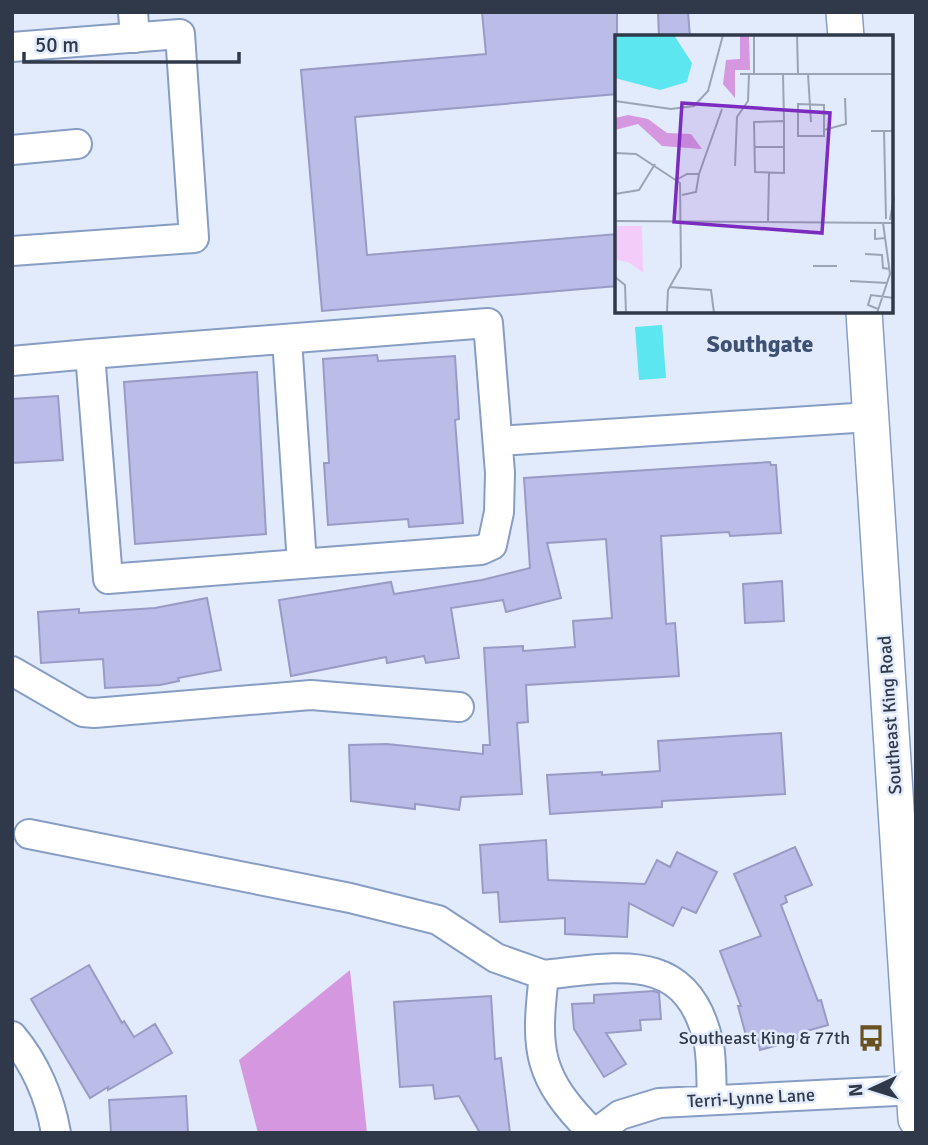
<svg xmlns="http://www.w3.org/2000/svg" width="928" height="1145" font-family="Signika,sans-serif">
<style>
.forest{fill:#d597df}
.water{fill:#5be6f0}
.building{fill:#babde8;stroke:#999bc5;stroke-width:2}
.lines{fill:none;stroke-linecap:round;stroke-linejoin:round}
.minor-casing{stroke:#879dc3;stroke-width:32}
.major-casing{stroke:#879dc3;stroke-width:38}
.minor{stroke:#fff;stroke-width:28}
.major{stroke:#fff;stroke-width:35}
.labels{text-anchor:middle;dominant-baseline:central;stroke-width:5;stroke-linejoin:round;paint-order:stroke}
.street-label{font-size:18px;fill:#303949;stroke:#e2ebfc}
.poi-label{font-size:18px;fill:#303949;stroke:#e2ebfc;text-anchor:end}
.district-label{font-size:24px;font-weight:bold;fill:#3e5173;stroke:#e2ebfc}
.inset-road{fill:none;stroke:#9ba4b4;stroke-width:2}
.view{fill:#7b2cbf;fill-opacity:0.15;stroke:#7b2cbf;stroke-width:3.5}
.inset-edge{fill:none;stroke:#303949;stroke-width:3.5}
</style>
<rect width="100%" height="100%" fill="#e2ebfc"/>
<path class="forest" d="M350,970L367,1133H258L239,1060Z"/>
<path class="water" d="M662,325L666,378L639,380L635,327Z"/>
<path class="building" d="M482,12H617V94L355,117L367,255L617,234V286L322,311L301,70L486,54Z
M658,12H688L690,37H659Z
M377,355L378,361L455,356L459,419L455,420L463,523L409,527L408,519L328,525L324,463H329L323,359Z
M257,372L266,534L135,544L124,382Z
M58,396L63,460L12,463V399Z
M770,462L771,465H776L781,533L730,536L729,532L661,536L666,624L675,623L679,676L526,685L528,722L517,723L522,794L461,797L459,810L415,804V809L351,801L349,745L387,744L483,754V745H490L484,648L523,646V651L575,647L573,621L612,618L606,539L547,543L561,598L506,612L503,600L451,608L459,658L426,663L424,656L387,663L386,657L291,676L279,600L391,582L394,594L482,580L530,568L524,478Z
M782,581L784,621L745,623L743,584Z
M207,598L221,670L178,678L179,681L160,685L105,688L103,659L41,663L38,612L79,609V613L155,608Z
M781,733L785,794L662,801V807L550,814L547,775L602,772V775L660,771L658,741Z
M546,840L548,880L645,884L657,860L670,867L677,852L717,872L696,913L682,907L673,926L629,903L627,937L565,934V918L500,922L498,892L483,893L480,845Z
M795,847L812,885L785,896L787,902L781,905L818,1001L821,1000L828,1025L803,1032L804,1038L760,1050L758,1041L748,1043L738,1006H741L720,951L761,936L734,874Z
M89,965L122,1023L124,1021L134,1037L155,1024L172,1053L108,1090V1087L90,1098L31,999Z
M654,991L659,993L661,1019L640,1020L641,1030L606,1033L626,1064L604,1077L574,1029L572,1004L594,1003V995Z
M491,996L495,1059L501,1058L510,1133H480L459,1096L435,1099L433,1085L400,1087L394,1002Z
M186,1096L188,1133H111L109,1100Z"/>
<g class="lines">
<defs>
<path id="minor" d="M133,12L135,38
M12,47L180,34L194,238L12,251
M12,150L77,144
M488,323L500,473L499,512L492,545L481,550L108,579L90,354Z
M287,339L302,564
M12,361L90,354
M498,441L870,417
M12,671L83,712L94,713L311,695L459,707
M29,834L350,898L438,920L496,958L544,975
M12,1036C35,1063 50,1098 56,1133
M593,1133C537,1077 535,1051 544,975C619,967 689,949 709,1045C712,1062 711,1082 712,1099
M596,1133L620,1115L659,1103L916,1090"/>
<path id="major" d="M844,12L846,37
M864,312L916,1119"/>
</defs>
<use href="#minor" class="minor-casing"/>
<use href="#major" class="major-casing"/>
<use href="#minor" class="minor"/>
<use href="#major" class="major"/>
</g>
<defs>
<symbol id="bus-bare" viewBox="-9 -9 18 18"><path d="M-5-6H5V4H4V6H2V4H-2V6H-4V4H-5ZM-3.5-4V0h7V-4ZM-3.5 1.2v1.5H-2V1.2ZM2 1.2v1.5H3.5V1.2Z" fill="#695122" stroke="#e2ebfc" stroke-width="2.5" paint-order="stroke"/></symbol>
</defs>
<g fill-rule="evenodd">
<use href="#bus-bare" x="852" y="1019" width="38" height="38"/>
</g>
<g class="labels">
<g class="street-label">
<text transform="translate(890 715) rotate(-94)">Southeast King Road</text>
<text transform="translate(751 1098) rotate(-3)">Terri-Lynne Lane</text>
</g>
<g class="poi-label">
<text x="850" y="1038">Southeast King &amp; 77th</text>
</g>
<g class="district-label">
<text x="760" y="344">Southgate</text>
</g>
</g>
<g transform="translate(615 35)">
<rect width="278" height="278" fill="#e2ebfc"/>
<path d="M0,191H27L28,238L15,228L0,224Z" fill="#f3ccf9"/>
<path d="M125,0H134L135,35H120V63L108,49L111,25L125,24ZM13,80L33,84L52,98L76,99L87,114L47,111L23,89L0,95V83Z" fill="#d597df"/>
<path d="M0,0H59L77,28L72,47L45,55L0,43Z" fill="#5be6f0"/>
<path class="inset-road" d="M139,0V39M182,0L183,39M125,39H279M168,39L169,86M193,39L196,87M0,66L56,74L79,71L93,56L108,0M183,69L209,70V101H183ZM169,86V138L140,137L139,87ZM209,95L231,89L230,63M256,96H279M269,96L271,184M139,112H169M0,118L21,119L65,148L66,232L53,255L52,278M120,131L122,82L133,66L134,39M84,139L107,74M63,144L72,139H84L81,157L67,160M0,159L24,155L40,129M275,185L279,162M0,186L279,188M153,187L154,138M260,194V204L271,203M250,219L267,220L268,233L275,234M198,231H222M0,242L10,250L11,278M235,246L273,248M54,252L96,255L99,278M263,274L253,270L256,260L279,263M262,278L275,239L268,188"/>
<path class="view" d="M67,68L215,78L207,198L59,187Z"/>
<rect width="278" height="278" class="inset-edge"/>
</g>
<rect width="928" height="1145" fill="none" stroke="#303949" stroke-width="28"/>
<g transform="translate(872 1089) rotate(266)" stroke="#e2ebfc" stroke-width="5" paint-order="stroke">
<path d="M0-5L12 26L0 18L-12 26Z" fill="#303949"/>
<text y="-10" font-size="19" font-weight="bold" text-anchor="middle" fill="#303949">N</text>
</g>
<path d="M24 52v10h215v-10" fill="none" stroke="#303949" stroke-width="3.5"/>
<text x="35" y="52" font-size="21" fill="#303949" stroke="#e2ebfc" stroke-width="5" paint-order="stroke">50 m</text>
</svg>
